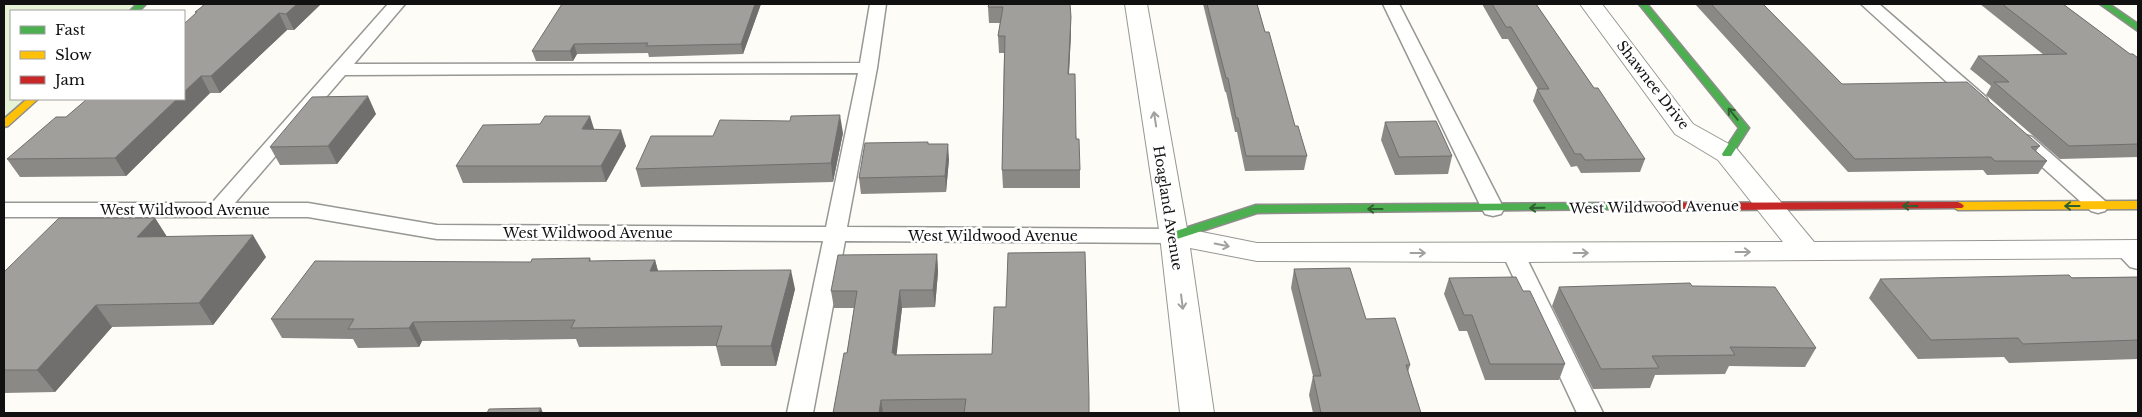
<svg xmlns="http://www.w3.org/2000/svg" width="2142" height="417" font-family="'Libre Baskerville',serif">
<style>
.green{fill:#e7f3d7}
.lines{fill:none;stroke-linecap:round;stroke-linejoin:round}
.lane-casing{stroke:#979795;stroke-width:3}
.street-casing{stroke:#979795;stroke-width:2}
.fast-casing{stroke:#8e8d8b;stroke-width:3}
.slow-casing{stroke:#8e8d8b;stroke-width:3}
.jam-casing{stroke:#8e8d8b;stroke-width:3}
.lane{fill:#fffffe;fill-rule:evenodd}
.street{fill:#fffffe;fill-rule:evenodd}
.fast{fill:#4caf50;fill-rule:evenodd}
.slow{fill:#ffc107;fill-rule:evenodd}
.jam{fill:#c62828;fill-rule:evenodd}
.wall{fill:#8a8986}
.shaded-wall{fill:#716f6d}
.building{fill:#a19f9c;stroke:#716f6d}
.oneway{stroke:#2e6030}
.oneway2{stroke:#a0a09f}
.labels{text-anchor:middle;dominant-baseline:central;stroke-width:5;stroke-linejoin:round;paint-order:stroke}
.street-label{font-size:14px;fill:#111;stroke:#fff}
</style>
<rect width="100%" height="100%" fill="#fdfcf7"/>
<path class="green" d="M4,4H144L135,11H11V99H34L4,125Z"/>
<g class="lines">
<defs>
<path id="lane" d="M388,4H405L354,64L860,63L870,4H886L877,68L847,227L1174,229L1182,231L1185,236L1182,241L1174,243L845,241L813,413H787L823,241L437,239L308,217H4V203H212ZM858,73L826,227L437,225L308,203H235L345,75Z
M1383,4H1399L1504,209L1501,214L1493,216L1485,214L1482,209Z
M1861,4H1879L1986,97L1988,101L1986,105L1979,107L1972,105Z
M2025,135L2032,137L2105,201L2109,206L2105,211L2098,213L2091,211L2018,145L2015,141L2018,137Z
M2124,242L2132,244L2138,250V269L2130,267L2113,249L2116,244Z
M1513,246L1521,248L1524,253L1603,413H1577L1502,253L1505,248Z"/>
<path id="street" d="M1125,4H1147L1187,229L1257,243L1783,242L1718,160L1675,134L1580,4H1602L1693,124L1736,148L1814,242L2138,240V258L1513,262L1257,261L1190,248L1214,413H1180L1160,236Z"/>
<path id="fast" d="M137,4H146L139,11H130Z
M1639,4H1647L1749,128L1731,156H1723L1722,154L1739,128Z
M2100,4H2109L2138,24V31Z
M1619,203L1623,205L1625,207L1623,209L1257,213L1174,240L1168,236L1170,233L1256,205Z"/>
<path id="slow" d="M27,99H38L8,126L4,127V119Z
M2138,201V209L1958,210L1952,206L1958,202Z"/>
<path id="jam" d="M1958,202L1962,204L1964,206L1962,208L1619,211L1613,207L1619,203Z"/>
</defs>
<use href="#lane" class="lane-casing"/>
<use href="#street" class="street-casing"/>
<use href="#fast" class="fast-casing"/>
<use href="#slow" class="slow-casing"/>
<use href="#jam" class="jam-casing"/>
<use href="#lane" class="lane"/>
<use href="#street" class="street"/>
<use href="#fast" class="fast"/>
<use href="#slow" class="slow"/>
<use href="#jam" class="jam"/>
</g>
<path class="wall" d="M321,4L294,30H287L220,93H210L126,176L20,177L7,159L66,117L184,99L196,13L195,12Z
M761,4L743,54L649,57L648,53L577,54L573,61H536L532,51Z
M1070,4L1071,33L1069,74L1080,170V188H1003L1002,170L1004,53H999L998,36L1000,23H989L988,7Z
M1203,4H1257L1265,32L1295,126L1307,156L1304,170L1245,171L1237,132H1235L1226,92H1225Z
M1482,4H1536L1594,88L1645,159L1640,172L1581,173L1577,166L1571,167L1533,101L1537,89H1538L1508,39H1502Z
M1695,4H1763L1842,84L2040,146L2036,151L2047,161L2038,174L1987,175L1983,170L1848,172Z
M1980,4H2063L2130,54L2138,58V157L2060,159L1986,95L1991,86L1970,69L1978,56L2044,55Z
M376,114L337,164L280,165L270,147Z
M1385,122L1452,156L1448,174L1395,175L1381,140Z
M594,130L626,146L606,182L463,183L456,166Z
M843,133L833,182L641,187L636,169L713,136Z
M929,144L949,159L946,192L861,194L859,178Z
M155,218L167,237L266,257L213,325L112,327L55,392L4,393V272Z
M937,254L938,272L935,307L902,308L896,355L1089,413H833L847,353L854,308H834L831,291Z
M590,258L591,261L655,260L658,271L795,289L776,366H721L716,346L579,347L576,339L422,341L419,347L358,348L353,339L282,338L271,319L531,262Z
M1294,269L1366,319L1410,365L1408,372L1421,413H1313L1309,395L1313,376L1291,288Z
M2138,277V359L2009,363L2004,357L1918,359L1869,298L1880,279Z
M1449,278L1523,291L1565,364L1559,380H1485L1467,331H1459L1444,294Z
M1692,286L1816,348L1805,367L1729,366L1725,374L1655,375L1650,388L1593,389L1552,306L1559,287Z"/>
<path class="shaded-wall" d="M297,4H321L294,30L286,14Z
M755,4H761L743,54L741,44Z
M279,13L287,30L220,93L211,76Z
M1071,17V33L1068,91V74Z
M574,44L577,54L573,61L570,51Z
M201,76L210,93L126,176L115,158L177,99H184V92Z
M368,96L376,114L337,164L328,146Z
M840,115L843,133L833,182L831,163Z
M590,116L595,132L582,129Z
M621,130L626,146L606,182L601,166Z
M948,144L949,159L946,192L945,176Z
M155,218L169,240L137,237Z
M253,235L266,257L213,325L199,303Z
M937,254L938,272L935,307L933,290Z
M655,260L660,279L650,271Z
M791,270L795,289L776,366L771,346Z
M900,290L902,308L896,360L892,353Z
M96,305L112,327L55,392L37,370Z
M413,322L422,341L419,347L409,328Z
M881,400L883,413H879Z
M541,408L543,413H538Z"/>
<path class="building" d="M203,4H297L286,14L279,13L211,76H201L184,92V24L197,12H195L203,6Z
M562,4H755L741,44L646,46L648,43L574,44L570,51H532Z
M989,4H1070L1071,17L1068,74H1075L1076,139H1079L1080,170H1002L1005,36H998L1003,7H988Z
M1207,4H1257L1265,32H1269L1295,126H1298L1307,156H1246L1238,118H1236L1228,78H1226Z
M1492,4H1536L1594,88H1598L1645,159L1585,160L1581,154H1575L1537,89H1549L1511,27H1506Z
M1711,4H1763L1842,84L1967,82L2040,146L2031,147L2047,161H1995L1991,157L1855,159Z
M2002,4H2063L2130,54H2133L2138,58V144L2069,146L1994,82H2009L1978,56L2067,54Z
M368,96L328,146L270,147L312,97Z
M87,99H177L115,158L7,159L56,117H66Z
M840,115L831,163L636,169L651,136H713L720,120L790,121L791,116Z
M545,116H590L582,129L621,130L601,166H456L483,125L540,124Z
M1436,121L1452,156L1399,157L1385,122Z
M928,142V144H948L945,176L859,178L865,143Z
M59,218H155L137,237L253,235L199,303L96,305L37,370H4V272Z
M1085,252L1089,397V413H964L966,399L881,400L879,413H833L844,353H847L857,291H831L838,255L937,254L933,290H900L892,353H895L894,355L992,354L994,307H1006L1008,253Z
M590,258L589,261L655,260L650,271L791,270L771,346H716L722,326L571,328L575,320L413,322L409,328L348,329L354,319H271L315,261L531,262L532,259Z
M1350,268L1366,319L1395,318L1410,365H1406L1421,413H1321L1313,376H1321L1294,269Z
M2069,275L2072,278L2138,277V340L2023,344L2018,338L1931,340L1880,279Z
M1516,277L1523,291H1530L1565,364H1490L1472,315H1464L1449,278Z
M1690,283L1692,286L1775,287L1816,348L1730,347L1735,355L1652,356L1659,368L1601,369L1559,287Z
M541,408L538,413H487L489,409Z"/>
<defs><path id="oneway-shaft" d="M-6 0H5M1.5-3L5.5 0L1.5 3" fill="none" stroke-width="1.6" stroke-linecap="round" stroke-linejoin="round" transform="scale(1.25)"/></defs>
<g class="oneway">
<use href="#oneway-shaft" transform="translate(1733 114) rotate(-129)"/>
<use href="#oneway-shaft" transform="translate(1910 206) rotate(180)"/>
<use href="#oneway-shaft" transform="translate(2072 206) rotate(180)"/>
<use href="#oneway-shaft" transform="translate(1537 208) rotate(179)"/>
<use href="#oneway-shaft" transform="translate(1375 209) rotate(180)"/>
</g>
<g class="oneway2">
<use href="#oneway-shaft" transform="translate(1155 119) rotate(-99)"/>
<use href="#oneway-shaft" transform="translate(1222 245) rotate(11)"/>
<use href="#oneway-shaft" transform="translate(1743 252)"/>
<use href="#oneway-shaft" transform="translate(1418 253)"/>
<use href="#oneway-shaft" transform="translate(1581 253)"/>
<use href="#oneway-shaft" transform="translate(1182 302) rotate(83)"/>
</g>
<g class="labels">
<g class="street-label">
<text transform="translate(1653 85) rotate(52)">Shawnee Drive</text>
<text transform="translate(1654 207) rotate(-1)">West Wildwood Avenue</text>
<text transform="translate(1168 208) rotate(81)">Hoagland Avenue</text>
<text x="185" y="210">West Wildwood Avenue</text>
<text x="588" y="233">West Wildwood Avenue</text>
<text x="993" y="236">West Wildwood Avenue</text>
</g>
</g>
<rect width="2142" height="417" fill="none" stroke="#111111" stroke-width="10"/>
<rect x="10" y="10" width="175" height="90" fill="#ffffff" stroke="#a0a0a0"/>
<rect x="20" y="26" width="25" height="8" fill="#4caf50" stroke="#a0a0a0"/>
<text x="55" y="35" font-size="15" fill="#111111">Fast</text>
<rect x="20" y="51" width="25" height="8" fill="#ffc107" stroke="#a0a0a0"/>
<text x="55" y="60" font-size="15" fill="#111111">Slow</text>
<rect x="20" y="76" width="25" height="8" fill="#c62828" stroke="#a0a0a0"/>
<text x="55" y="85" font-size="15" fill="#111111">Jam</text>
</svg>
